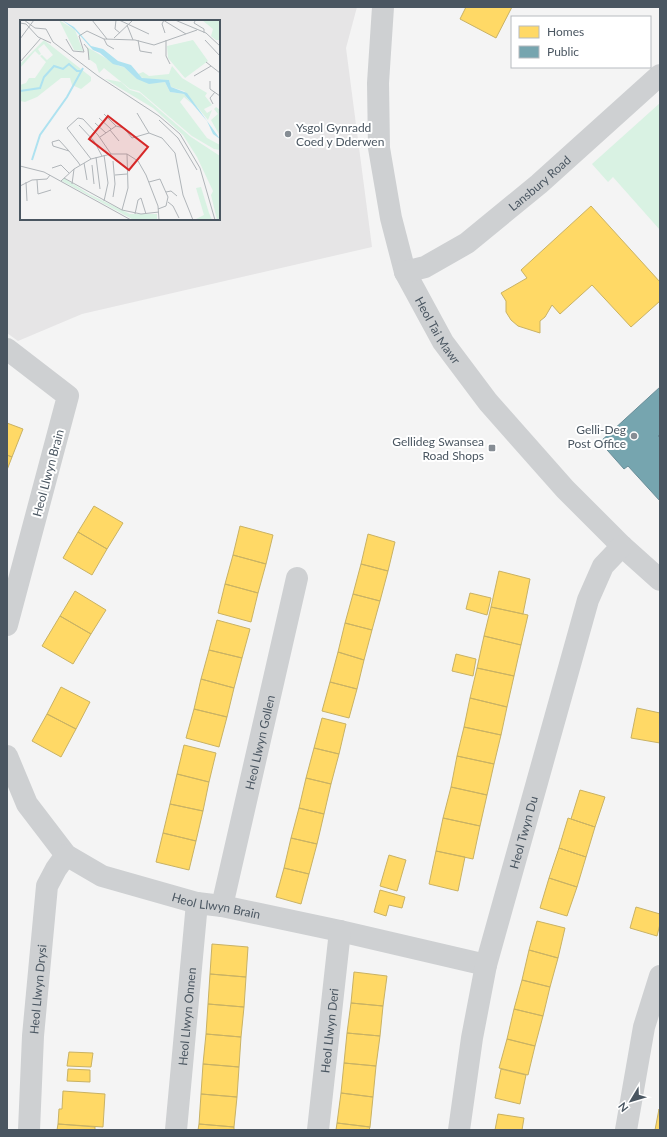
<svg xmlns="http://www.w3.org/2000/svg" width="667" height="1137" font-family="Lato,sans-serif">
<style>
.education{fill:#e6e5e6;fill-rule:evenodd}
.green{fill:#d9f2e3}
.homes{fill:#ffd966;stroke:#c9b264}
.public{fill:#76a5af;stroke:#698d98}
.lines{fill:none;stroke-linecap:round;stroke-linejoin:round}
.street{stroke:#ced0d2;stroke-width:22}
.poi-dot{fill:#868d94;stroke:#fff;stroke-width:1.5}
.labels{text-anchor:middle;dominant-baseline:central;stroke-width:4;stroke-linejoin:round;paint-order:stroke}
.poi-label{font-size:12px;fill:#4a5661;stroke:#fff;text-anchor:end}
.street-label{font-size:12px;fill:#4a5661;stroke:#fff}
.inset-river{fill:none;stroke:#aee2f0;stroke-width:2}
.inset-road{fill:none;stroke:#b0b5b9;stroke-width:1}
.view{fill:#d62828;fill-opacity:0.15;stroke:#d62828;stroke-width:2}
.inset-edge{fill:none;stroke:#4a5661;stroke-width:2}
</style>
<rect width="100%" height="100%" fill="#f4f4f4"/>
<path class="education" d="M7,7H357L346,48L372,247L82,314L18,341L7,333ZM21,21H219V219H21Z"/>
<path class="green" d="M660,103V230L613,177L608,182L592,164Z"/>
<path class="homes" d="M466,7H512L496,38L460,19Z
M591,206L660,282V301L631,327L592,285L560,314L552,305L545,317L540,321V333L518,326L511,320L506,312V301L501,293L527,278L521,270Z
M7,423L23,429L12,457L7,455Z
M7,455L12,457L7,470Z
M94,506L123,523L107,549L78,532Z
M240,526L273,535L266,564L233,555Z
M78,532L107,549L92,575L63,558Z
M368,534L395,542L388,571L361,564Z
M233,555L266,564L258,593L225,584Z
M361,564L388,571L380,601L353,594Z
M499,571L530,579L523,614L491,607Z
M225,584L258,593L251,622L218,613Z
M75,591L106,610L91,634L60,616Z
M470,593L491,598L487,615L466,609Z
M353,594L380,601L372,630L345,623Z
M491,607L528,615L521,645L484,636Z
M60,616L91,634L73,664L42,646Z
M217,620L250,629L242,658L209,650Z
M345,623L372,630L364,660L338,652Z
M484,636L521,645L514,676L477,668Z
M209,650L242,658L234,688L201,679Z
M338,652L364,660L357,689L330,682Z
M456,654L476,659L473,676L452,671Z
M477,668L514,676L507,707L470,698Z
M201,679L234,688L227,717L194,709Z
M330,682L357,689L349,718L322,711Z
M61,687L90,702L76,729L47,714Z
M470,698L507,707L501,735L464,727Z
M637,708L660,713V743L631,738Z
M194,709L227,717L219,747L186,738Z
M47,714L76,729L61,757L32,741Z
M322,718L346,724L339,754L314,748Z
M464,727L501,735L494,764L457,756Z
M184,745L216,753L209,782L177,774Z
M314,748L339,754L331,784L306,778Z
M457,756L494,764L487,795L451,787Z
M177,774L209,782L203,811L170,804Z
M306,778L331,784L324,814L299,808Z
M451,787L487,795L480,826L443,818Z
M580,790L605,797L595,827L571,819Z
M170,804L203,811L196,841L163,833Z
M299,808L324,814L317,844L291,838Z
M443,818L480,826L473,859L436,851Z
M568,818L595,827L586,857L559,848Z
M163,833L196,841L189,870L156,862Z
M291,838L317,844L309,874L284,868Z
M559,848L586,857L577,887L549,878Z
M436,851L465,857L458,891L429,884Z
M389,855L406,860L397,891L380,886Z
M284,868L309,874L301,904L276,897Z
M549,878L577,887L567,916L540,908Z
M380,890L405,897L402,908L389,905L386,916L374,912Z
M636,907L660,914V924L657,936L630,928Z
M537,921L565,928L558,958L529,950Z
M212,944L248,947L246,977L210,974Z
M529,950L558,958L550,987L522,980Z
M354,972L387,976L383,1006L351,1003Z
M210,974L246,977L244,1007L208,1004Z
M522,980L550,987L543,1016L514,1009Z
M351,1003L383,1006L380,1036L347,1033Z
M208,1004L244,1007L241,1037L206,1034Z
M514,1009L543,1016L535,1046L507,1039Z
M347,1033L380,1036L376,1066L344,1063Z
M206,1034L241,1037L239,1067L203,1064Z
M507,1039L535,1046L528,1075L499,1068Z
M69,1052L93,1053L91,1067L67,1066Z
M344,1063L376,1066L373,1097L341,1093Z
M203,1064L239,1067L237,1097L201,1094Z
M68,1069L90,1070V1082L67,1081Z
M501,1069L526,1075L520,1104L495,1098Z
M63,1091L105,1094L103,1127L58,1124L59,1109H62Z
M341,1093L373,1097L370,1127L337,1123Z
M201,1094L237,1097L234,1127L199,1124Z
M659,1109L660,1130H655Z
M498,1114L524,1118L522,1130H495Z
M337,1123L370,1127L369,1130H336Z
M58,1124L95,1127V1130H57Z
M199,1124L234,1127V1130H198Z"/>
<path class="public" d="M660,387V434L658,436L660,438V501L628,466L624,469L600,442Z"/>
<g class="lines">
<g class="street">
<path id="s1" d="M383,7L378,83L379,148L391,218L405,272L443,342L488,402L565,489L622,546L660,580"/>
<path id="s2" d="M405,272L425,267L467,243L539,184L660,75"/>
<path d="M7,349L68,396L7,625"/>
<path id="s3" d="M7,756L27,804L66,855L102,876L197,903L222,906L340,931L486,965"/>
<path id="s4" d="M222,906L297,578"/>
<path id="s5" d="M29,1130L33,1036L47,886L56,869L66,855"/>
<path id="s6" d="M176,1130L197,903"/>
<path id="s7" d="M318,1130L340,931"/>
<path id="s8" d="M459,1130L472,1038L486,965L588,600L603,566L622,546"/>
<path d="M626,1130L644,1027L660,976"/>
</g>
</g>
<g class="poi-dot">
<circle cx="288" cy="134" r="4"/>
<circle cx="634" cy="436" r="4"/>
<rect x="488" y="444" width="8" height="8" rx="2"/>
</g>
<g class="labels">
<g class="poi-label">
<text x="296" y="127" text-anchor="start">Ysgol Gynradd<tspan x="296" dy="14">Coed y Dderwen</tspan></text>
<text x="626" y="429">Gelli-Deg<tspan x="626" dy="14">Post Office</tspan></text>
<text x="484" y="441">Gellideg Swansea<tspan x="484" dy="14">Road Shops</tspan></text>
</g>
<g class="street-label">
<text stroke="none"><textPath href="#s2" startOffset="163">Lansbury Road</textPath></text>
<text stroke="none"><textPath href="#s1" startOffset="335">Heol Tai Mawr</textPath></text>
<text transform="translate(48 473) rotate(-75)">Heol Llwyn Brain</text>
<text stroke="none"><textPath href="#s4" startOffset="168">Heol Llwyn Gollen</textPath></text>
<text stroke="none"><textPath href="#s8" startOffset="305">Heol Twyn Du</textPath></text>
<text stroke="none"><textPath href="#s3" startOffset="276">Heol Llwyn Brain</textPath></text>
<text stroke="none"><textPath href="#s5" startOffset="141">Heol Llwyn Drysi</textPath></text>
<text stroke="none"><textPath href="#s6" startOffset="114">Heol Llwyn Onnen</textPath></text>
<text stroke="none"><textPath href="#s7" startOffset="100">Heol Llwyn Deri</textPath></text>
</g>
</g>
<g transform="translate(20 20)">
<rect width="200" height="200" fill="#f4f4f4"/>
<path d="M39,0L55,10L63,31L54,30ZM182,0H200V20H196L191,16L193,9ZM24,20L71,57V61L61,69L52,65L50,58H41L17,77L5,82L0,81V65L6,63L9,58H15L26,42L20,36L22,35L27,40L33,35L24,24L18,29L21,34L19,35L15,31L0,48V44ZM173,20L188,41L165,58L148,38L147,26ZM67,27L99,46L104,47L114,56L132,63L145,62L150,72L164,74L172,84L164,77L160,82L187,118L200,125V130L194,129L172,116L119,71L110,69L84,48L79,53L76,44L69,39ZM152,46L162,58L187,73L185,76L192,85L184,89L187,93L192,90L188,100L164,71L151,67L149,60L124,59L118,54L123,52L129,56L149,54ZM85,59L101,62L110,70L120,73L171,117L200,136L199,200H197L191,175L193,171L177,137L163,115L133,88ZM196,87L200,90V116L191,100L198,94L194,89ZM44,158L69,174L110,194H137V200L112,199L42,161ZM181,167L189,193L192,200H174L184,195L176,168Z" fill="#d9f2e3"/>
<path d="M42,0L54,7L71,26L83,29L98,41L111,45L122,58L149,60L151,67L167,73L200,119L193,114L187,101L164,74L150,72L145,62L129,64L117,59L104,47L93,44L80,33L73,30L55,10Z" fill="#aee2f0"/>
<path class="inset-river" d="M0,71L20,68L24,57L34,46L43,49L49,44L57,51H61M12,140L20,115L47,77L63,48"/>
<path class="inset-road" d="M4,0L15,8L26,9L33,22L78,56L139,96L160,114L180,148L195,200M72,0L87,19M96,0L95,9L100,13M99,0L129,14M143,0L166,14M144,0L142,4L145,13M155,0L186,13L200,26M175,1L174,3L184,9V13M0,3L6,4L18,17L31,23M107,5L113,20M94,18L113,0M0,19L14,0M46,19L53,31L64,32L59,16L67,11L84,19L115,20L134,25L177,10M84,19L87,25L94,29M118,20L120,31L132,33M146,20V36L150,44M185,20L200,36M64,24L68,29L69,40M0,42L21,18M186,42L200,53M174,56L191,46M190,61V69L200,76M193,84L190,78L195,72M117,93L129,113M84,94L96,106M79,98L91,109M139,100L158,118L177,150M75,103L86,113M59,105L74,121L82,136M90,110L99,121M129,113L142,118L155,133L163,175L173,200M80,117L96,106L104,108L112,118L129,113M49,131L33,126L32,122L39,120L49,131L58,142L60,145M76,137L80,169M71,139L47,108L58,98L63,99L78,115L91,134M64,143L67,160M72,145L74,164M0,146L24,152L111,200M32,148L41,145L49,153M95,155L107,154M44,158L102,190L121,194L139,192M17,160L18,174L31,170M41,161L54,149L71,139L91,134H107L118,141L126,155L138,186L139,200M6,162L7,181M129,162L140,159L148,177L146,186L138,189M52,164L54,149M0,166L12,160L27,159L30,155M146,172L151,171L157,176M93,177L95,164L93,141M84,181L88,163L84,135M148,182L153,186L159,198M102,190L108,168L107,134M115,194L118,180L121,178L126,194"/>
<path class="view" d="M88,96L128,127L109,150L69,119Z"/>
<rect width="200" height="200" class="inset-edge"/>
</g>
<rect width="667" height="1137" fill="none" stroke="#4a5661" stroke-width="16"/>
<rect x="511" y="16" width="140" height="52" fill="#ffffff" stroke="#b7bbc0"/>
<rect x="519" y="26" width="20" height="12" fill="#ffd966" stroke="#b7bbc0"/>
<text x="547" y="36" font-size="12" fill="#4a5661">Homes</text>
<rect x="519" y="46" width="20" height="12" fill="#76a5af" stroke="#b7bbc0"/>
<text x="547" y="56" font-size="12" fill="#4a5661">Public</text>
<g transform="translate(631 1101) rotate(232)" stroke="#ffffff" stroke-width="3" paint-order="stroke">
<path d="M0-3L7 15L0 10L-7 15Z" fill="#4a5661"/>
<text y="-6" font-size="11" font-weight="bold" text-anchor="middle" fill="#4a5661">N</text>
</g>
</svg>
